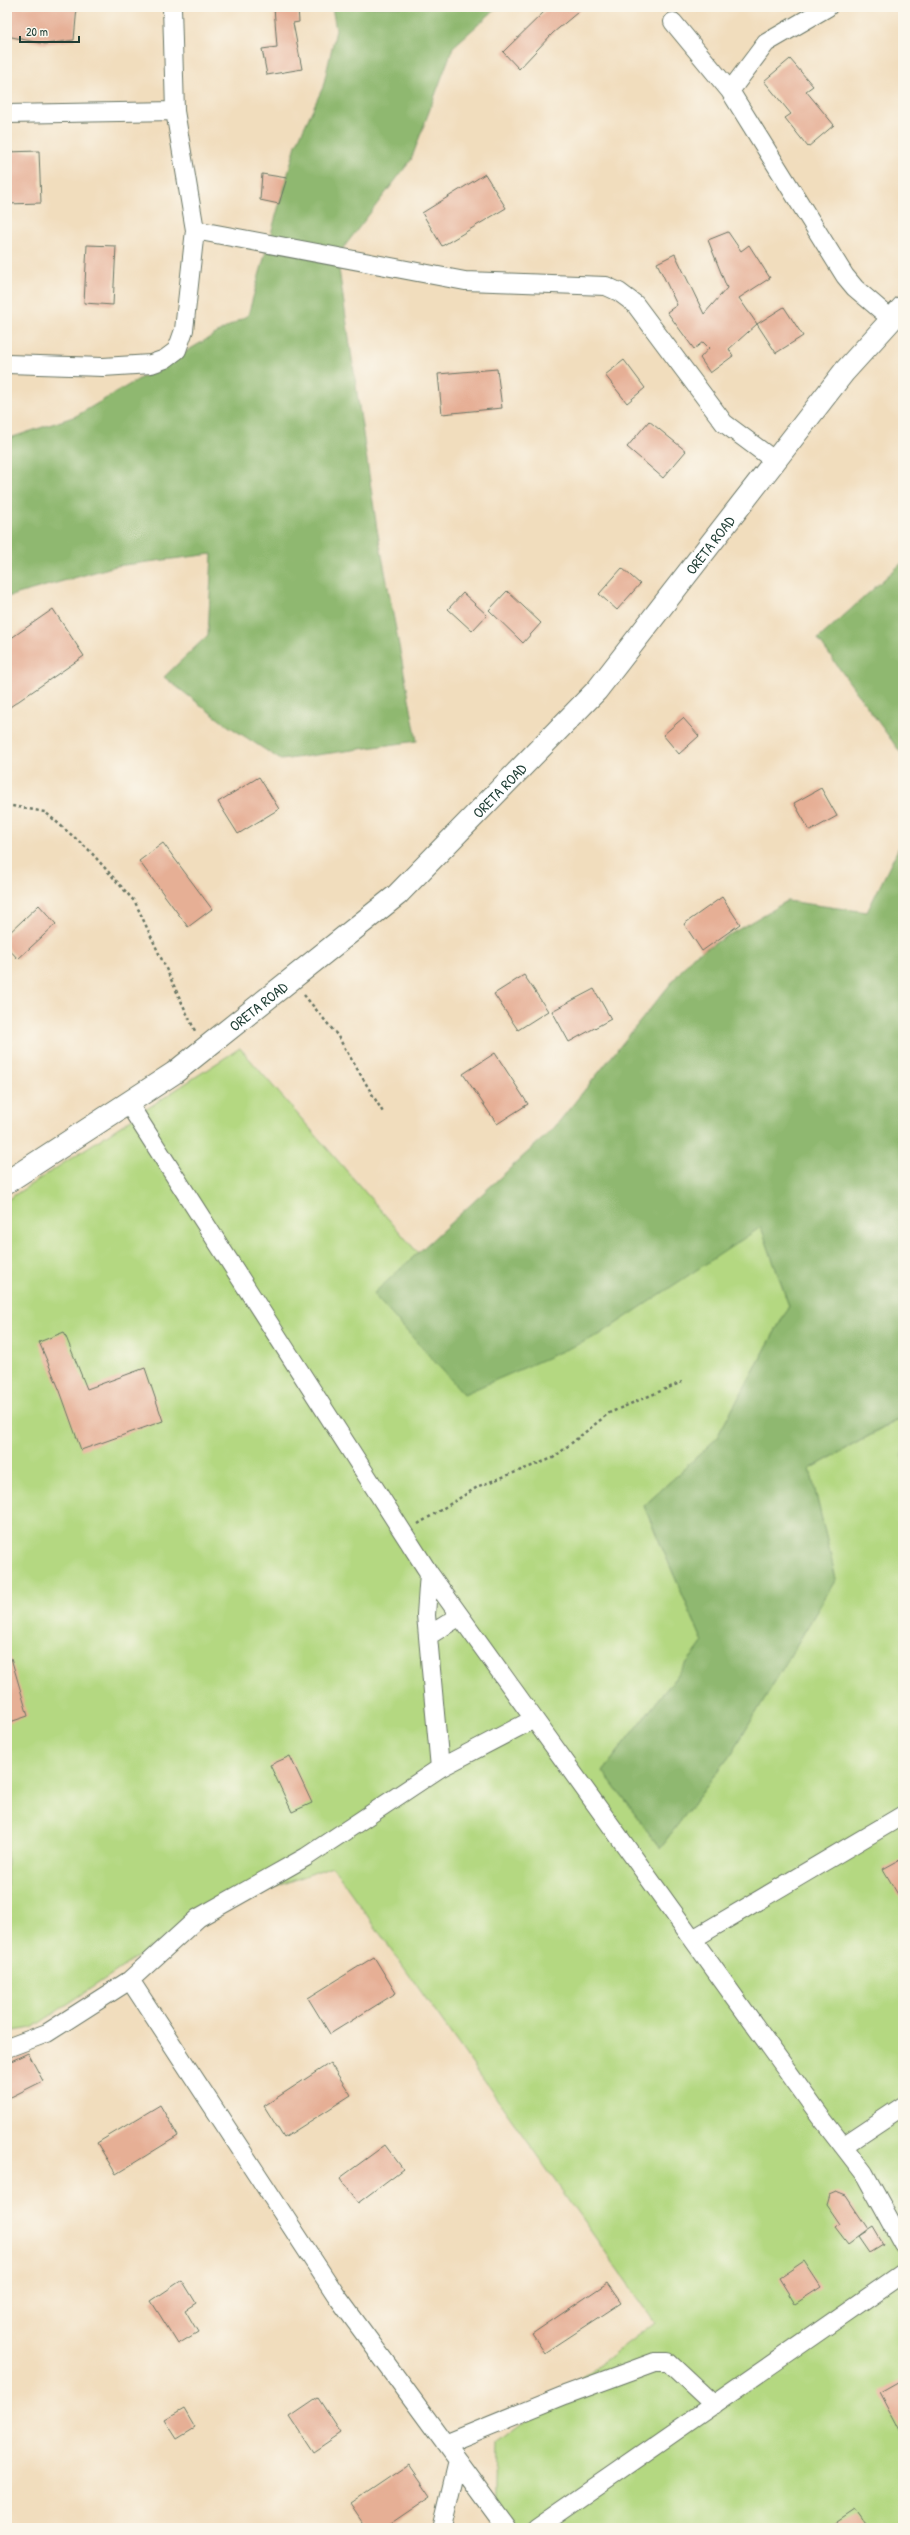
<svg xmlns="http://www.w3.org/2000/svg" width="910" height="2535" font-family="'Patrick Hand',sans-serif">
<rect width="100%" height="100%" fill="#fbf7ec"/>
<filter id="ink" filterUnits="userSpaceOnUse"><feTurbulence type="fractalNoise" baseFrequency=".025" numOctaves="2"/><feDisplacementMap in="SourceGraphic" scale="8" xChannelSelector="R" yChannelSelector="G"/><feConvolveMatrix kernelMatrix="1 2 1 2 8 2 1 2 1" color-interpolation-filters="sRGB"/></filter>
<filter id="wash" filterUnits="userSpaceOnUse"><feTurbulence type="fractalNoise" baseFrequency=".012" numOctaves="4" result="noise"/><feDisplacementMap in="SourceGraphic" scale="16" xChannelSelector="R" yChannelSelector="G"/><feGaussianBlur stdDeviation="0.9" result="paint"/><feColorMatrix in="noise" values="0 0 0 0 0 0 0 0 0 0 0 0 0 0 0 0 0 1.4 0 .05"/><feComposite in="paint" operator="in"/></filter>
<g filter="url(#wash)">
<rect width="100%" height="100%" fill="#f1ddbd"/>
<path fill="#b4d881" stroke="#6a8a5a" d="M 240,1048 L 418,1253 L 373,1295 L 599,1335 L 761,1226 L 789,1306 L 716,1439 L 644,1506 L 703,1642 L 603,1771 L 660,1848 L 732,1753 L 836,1579 L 810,1469 L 898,1420 L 903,1429 L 903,2528 L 494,2528 L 496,2444 L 655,2322 L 332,1866 L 200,1915 L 32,2028 L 7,2032 L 7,1200 Z"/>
<path fill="#8fb86f" stroke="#577a52" d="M 332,7 L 498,7 L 453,47 L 411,160 L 337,256 L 377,529 L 417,741 L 281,760 L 224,723 L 164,677 L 208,635 L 212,554 L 116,566 L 7,597 L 7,439 L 76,416 L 248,315 L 296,145 L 323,87 L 336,30 Z
M 903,562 L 903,756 L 818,639 Z
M 903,839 L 903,1429 L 897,1420 L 810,1469 L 836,1579 L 732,1753 L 660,1848 L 603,1771 L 703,1642 L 644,1506 L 716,1439 L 789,1306 L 761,1227 L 599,1335 L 464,1394 L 373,1294 L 553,1129 L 693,956 L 787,901 L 867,912 Z"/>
<g id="blocks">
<path fill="#e6af95" d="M 7,7 L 77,7 L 74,40 L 45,44 L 7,36 Z
M 274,7 L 298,7 L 299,22 L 293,23 L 302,69 L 267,75 L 262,49 L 277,47 Z
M 549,7 L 584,7 L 553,33 L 519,69 L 503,52 Z
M 790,59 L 813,86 L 806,91 L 834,125 L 808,147 L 785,118 L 791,114 L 764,81 Z
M 39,151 L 41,203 L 7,204 L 7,152 Z
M 262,174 L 287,178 L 279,204 L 260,200 Z
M 485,174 L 506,208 L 442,246 L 422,213 Z
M 728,232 L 741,251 L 749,245 L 770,278 L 739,298 L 757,324 L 729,349 L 733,356 L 710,373 L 700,358 L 709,348 L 703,342 L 694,349 L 667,312 L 677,305 L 657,263 L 675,254 L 704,314 L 727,288 L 708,240 Z
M 87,245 L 116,246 L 113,305 L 84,303 Z
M 784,307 L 803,336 L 776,353 L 757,324 Z
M 624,360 L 645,388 L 627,403 L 605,375 Z
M 497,369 L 502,408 L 442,414 L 438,374 Z
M 649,421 L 686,451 L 663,478 L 627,447 Z
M 622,568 L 640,584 L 617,610 L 599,594 Z
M 507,591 L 541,623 L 523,643 L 489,610 Z
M 463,593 L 487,615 L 472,631 L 448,609 Z
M 53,609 L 84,656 L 7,709 L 7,641 Z
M 683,718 L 699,736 L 679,754 L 663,735 Z
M 259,777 L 279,809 L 238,834 L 218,802 Z
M 821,788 L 837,816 L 810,831 L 794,803 Z
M 163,843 L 212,909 L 188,927 L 139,861 Z
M 722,897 L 740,924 L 702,951 L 684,924 Z
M 39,905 L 56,924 L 18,959 L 7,947 L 7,935 Z
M 524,975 L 548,1011 L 518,1030 L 494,994 Z
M 594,989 L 611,1019 L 569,1042 L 552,1011 Z
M 495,1053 L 528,1104 L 497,1124 L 463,1074 Z
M 64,1332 L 87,1389 L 145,1368 L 163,1421 L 81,1450 L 60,1391 L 39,1342 Z
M 11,1658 L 28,1716 L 7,1723 L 7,1659 Z
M 290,1756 L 312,1803 L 292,1812 L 270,1765 Z
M 903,1858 L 903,1903 L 883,1869 Z
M 374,1957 L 396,1993 L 330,2034 L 308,1998 Z
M 28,2053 L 43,2081 L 7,2099 L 7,2063 Z
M 330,2063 L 351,2095 L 284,2138 L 264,2106 Z
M 160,2105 L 178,2136 L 116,2174 L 97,2143 Z
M 385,2145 L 403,2169 L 358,2203 L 340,2178 Z
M 836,2192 L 846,2196 L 868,2229 L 848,2244 L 835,2227 L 839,2224 L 826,2205 L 829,2195 Z
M 873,2227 L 883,2244 L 870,2252 L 859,2236 Z
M 804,2261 L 821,2287 L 795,2304 L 779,2278 Z
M 182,2280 L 196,2303 L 185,2310 L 198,2332 L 178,2344 L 151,2301 Z
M 607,2283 L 621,2303 L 545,2353 L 532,2334 Z
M 903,2379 L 903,2436 L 880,2392 Z
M 318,2398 L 341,2433 L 313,2452 L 290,2417 Z
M 184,2409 L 195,2428 L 177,2439 L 165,2420 Z
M 409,2464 L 431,2496 L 384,2528 L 366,2528 L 350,2504 Z
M 855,2510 L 868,2528 L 828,2528 Z"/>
</g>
</g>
<g filter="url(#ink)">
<use href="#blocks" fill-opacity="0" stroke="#687564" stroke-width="1"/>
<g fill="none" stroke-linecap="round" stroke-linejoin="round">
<g stroke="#687564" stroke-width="20">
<path id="street" d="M 673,22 L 730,91 L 845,276 L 855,288 L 890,318
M 730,91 L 766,43 L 828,7
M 7,114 L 175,111
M 195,230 L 465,281 L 606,286 L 619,292 L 635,304 L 724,423 L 775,461
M 7,364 L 103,367 L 151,364 L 165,359 L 177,350 L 184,330 L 195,230 L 175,111 L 172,7
M 128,1103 L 429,1573 L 820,2116 L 864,2173 L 903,2244
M 429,1573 L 426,1615 L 440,1768
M 428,1636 L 460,1616
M 693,1939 L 903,1815
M 130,1980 L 336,2295 L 507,2528
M 7,2048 L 47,2033 L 130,1980 L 198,1918 L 306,1857 L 440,1768 L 534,1719
M 843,2146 L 903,2106
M 445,2444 L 565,2395 L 655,2362 L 668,2362 L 714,2405
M 442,2528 L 458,2461
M 536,2528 L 903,2273"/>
</g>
<g stroke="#687564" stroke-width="24">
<g id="secondary">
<path id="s1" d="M 7,1182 L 174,1073 L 397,895 L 597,690 L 844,372 L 903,307"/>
</g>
</g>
<path stroke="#687564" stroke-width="2.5" stroke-dasharray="3 3" stroke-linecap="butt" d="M 7,809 L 12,806 L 45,812 L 89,850 L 135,902 L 195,1031
M 304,995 L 337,1035 L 384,1114
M 418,1524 L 479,1486 L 553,1458 L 609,1413 L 682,1382"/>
<use href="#street" stroke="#fff" stroke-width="18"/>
<use href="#secondary" stroke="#fff" stroke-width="22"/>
</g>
</g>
<g text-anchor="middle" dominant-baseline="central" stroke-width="3" stroke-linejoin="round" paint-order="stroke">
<g font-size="15" fill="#1f3d34" stroke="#fbf7ec">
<text stroke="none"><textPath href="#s1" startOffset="955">ORETA ROAD</textPath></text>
<text stroke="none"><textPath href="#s1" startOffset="631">ORETA ROAD</textPath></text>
<text stroke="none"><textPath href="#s1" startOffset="307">ORETA ROAD</textPath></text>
</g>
</g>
<rect width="910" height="2535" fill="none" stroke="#fbf7ec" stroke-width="24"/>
<path d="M20 36v6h59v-6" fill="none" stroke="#1f3d34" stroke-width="2"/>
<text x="26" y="36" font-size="12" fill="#1f3d34" stroke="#fbf7ec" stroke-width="3" paint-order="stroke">20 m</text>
</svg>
